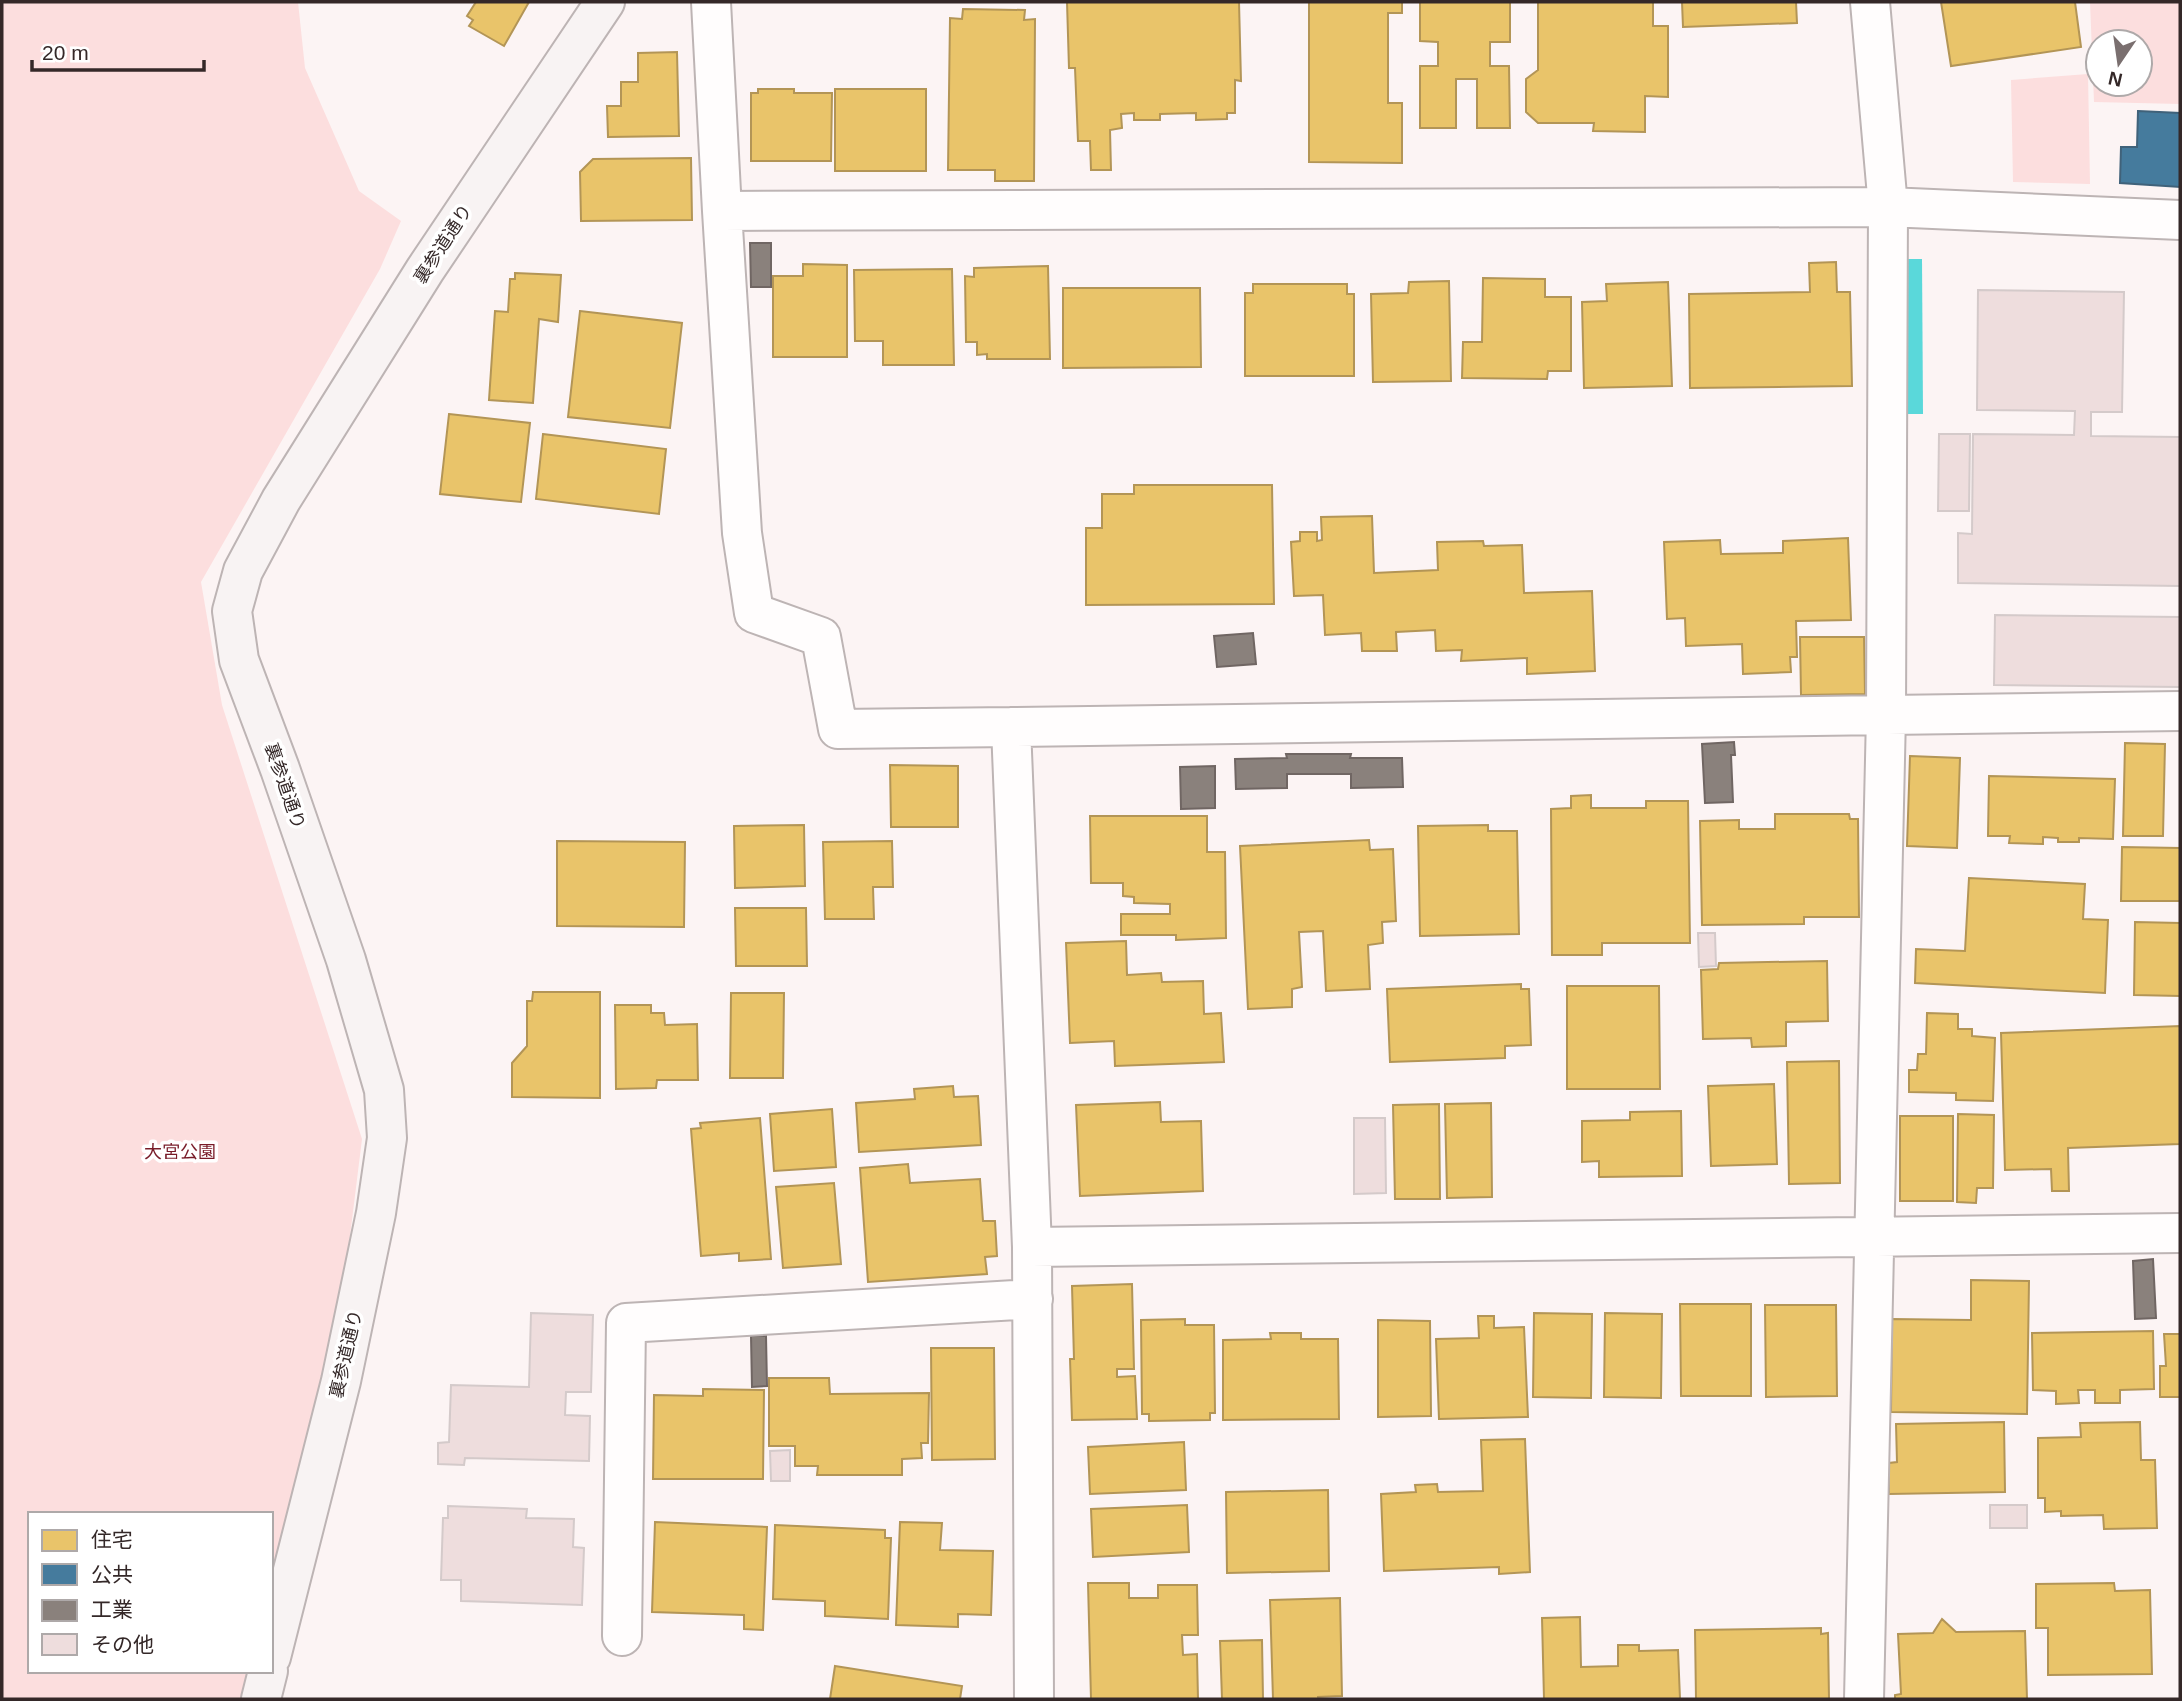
<svg xmlns="http://www.w3.org/2000/svg" width="2182" height="1701" font-family="Helvetica,'Noto Sans JP',sans-serif">
<rect width="100%" height="100%" fill="#fcf4f4"/>
<path fill="#fcdede" fill-rule="evenodd" d="M 2,2 L 298,2 L 305,68 L 359,191 L 401,221 L 380,269 L 201,582 L 222,705 L 362,1139 L 346,1268 L 322,1386 L 271,1583 L 271,1514 L 30,1514 L 30,1671 L 249,1671 L 242,1699 L 2,1699 Z
M 2090,2 L 2180,2 L 2180,104 L 2094,102 ZM 2098,42 L 2140,42 L 2140,84 L 2098,84 Z
M 2088,74 L 2090,184 L 2013,182 L 2011,80 Z"/>
<path fill="#5ad8da" d="M 1905,259 L 1922,259 L 1923,414 L 1906,414 Z"/>
<path fill="#e9c46a" stroke="#b39556" stroke-width="2" d="M 476,2 L 529,2 L 504,46 L 469,26 L 473,20 L 467,16 Z
M 1067,2 L 1239,2 L 1241,81 L 1235,80 L 1235,113 L 1227,113 L 1227,119 L 1196,120 L 1196,113 L 1160,114 L 1160,120 L 1134,120 L 1134,113 L 1121,114 L 1122,128 L 1110,130 L 1111,170 L 1091,170 L 1090,141 L 1078,141 L 1075,68 L 1069,68 Z
M 1309,2 L 1402,2 L 1402,13 L 1388,13 L 1388,103 L 1402,103 L 1402,163 L 1309,162 Z
M 1420,2 L 1510,2 L 1510,42 L 1490,42 L 1490,66 L 1509,66 L 1510,128 L 1477,128 L 1477,79 L 1456,79 L 1456,128 L 1420,128 L 1420,66 L 1438,66 L 1438,42 L 1420,41 Z
M 1538,2 L 1653,2 L 1653,26 L 1668,26 L 1668,97 L 1645,96 L 1645,132 L 1593,131 L 1594,123 L 1538,123 L 1526,112 L 1526,79 L 1538,70 Z
M 1682,2 L 1796,2 L 1797,23 L 1683,27 Z
M 1941,2 L 2075,2 L 2081,47 L 1951,66 Z
M 963,9 L 1025,10 L 1024,20 L 1035,19 L 1034,181 L 995,181 L 995,170 L 948,170 L 950,18 L 962,19 Z
M 677,52 L 679,136 L 608,137 L 607,106 L 621,106 L 621,82 L 638,82 L 638,53 Z
M 758,89 L 794,89 L 794,93 L 832,93 L 831,161 L 751,161 L 751,93 L 758,93 Z
M 835,89 L 926,89 L 926,171 L 835,171 Z
M 691,158 L 692,220 L 581,221 L 580,172 L 593,159 Z
M 1836,262 L 1837,292 L 1850,292 L 1852,386 L 1690,388 L 1689,294 L 1810,292 L 1809,263 Z
M 803,264 L 847,265 L 847,357 L 773,357 L 773,276 L 803,276 Z
M 1048,266 L 1050,359 L 987,359 L 987,354 L 977,355 L 977,342 L 966,342 L 965,276 L 974,277 L 974,268 Z
M 952,269 L 954,365 L 883,365 L 883,341 L 855,341 L 854,270 Z
M 515,273 L 561,275 L 558,322 L 539,319 L 533,403 L 489,400 L 495,311 L 508,312 L 510,279 L 515,279 Z
M 1483,278 L 1545,279 L 1545,297 L 1571,297 L 1571,371 L 1548,371 L 1547,379 L 1462,378 L 1463,342 L 1482,342 Z
M 1449,281 L 1451,381 L 1373,382 L 1371,294 L 1408,293 L 1409,282 Z
M 1668,282 L 1672,386 L 1584,388 L 1582,302 L 1607,301 L 1606,284 Z
M 1253,284 L 1347,284 L 1347,294 L 1354,294 L 1354,376 L 1245,376 L 1245,293 L 1253,293 Z
M 1063,288 L 1200,288 L 1201,367 L 1063,368 Z
M 580,311 L 682,323 L 670,428 L 568,417 Z
M 449,414 L 530,423 L 521,502 L 440,494 Z
M 543,434 L 666,449 L 659,514 L 536,499 Z
M 1134,485 L 1272,485 L 1274,604 L 1086,605 L 1086,528 L 1102,528 L 1102,494 L 1134,494 Z
M 1372,516 L 1374,573 L 1438,570 L 1437,542 L 1483,541 L 1484,546 L 1522,545 L 1524,593 L 1592,591 L 1595,671 L 1527,674 L 1527,658 L 1461,661 L 1462,650 L 1436,651 L 1435,630 L 1396,632 L 1397,651 L 1362,651 L 1361,633 L 1325,635 L 1323,595 L 1294,596 L 1291,542 L 1300,541 L 1300,532 L 1317,532 L 1317,541 L 1322,540 L 1321,517 Z
M 1848,538 L 1851,620 L 1796,621 L 1797,657 L 1790,657 L 1791,672 L 1743,674 L 1742,644 L 1686,646 L 1685,618 L 1667,619 L 1664,542 L 1720,540 L 1721,554 L 1783,553 L 1783,541 Z
M 1800,637 L 1864,637 L 1865,694 L 1801,695 Z
M 2125,743 L 2165,744 L 2163,836 L 2123,836 Z
M 1910,756 L 1960,758 L 1957,848 L 1907,846 Z
M 890,765 L 958,766 L 958,827 L 891,827 Z
M 1989,776 L 2115,779 L 2113,839 L 2079,838 L 2079,842 L 2058,842 L 2058,838 L 2043,837 L 2043,844 L 2009,843 L 2010,836 L 1988,836 Z
M 1591,795 L 1591,808 L 1646,808 L 1646,801 L 1688,801 L 1690,943 L 1602,943 L 1602,955 L 1552,955 L 1551,809 L 1571,808 L 1571,796 Z
M 1775,814 L 1849,814 L 1850,819 L 1858,819 L 1859,917 L 1804,917 L 1804,924 L 1702,925 L 1700,821 L 1739,820 L 1739,829 L 1775,829 Z
M 1090,816 L 1207,816 L 1207,852 L 1225,852 L 1226,938 L 1176,940 L 1176,935 L 1121,935 L 1121,914 L 1170,914 L 1170,904 L 1134,903 L 1134,897 L 1123,896 L 1123,883 L 1091,883 Z
M 804,825 L 805,886 L 735,888 L 734,826 Z
M 1488,825 L 1488,831 L 1517,831 L 1519,934 L 1420,936 L 1418,826 Z
M 1369,840 L 1370,850 L 1393,849 L 1396,921 L 1382,922 L 1383,943 L 1368,945 L 1370,989 L 1326,991 L 1323,931 L 1299,932 L 1302,987 L 1292,989 L 1292,1007 L 1248,1009 L 1240,846 Z
M 557,841 L 685,842 L 684,927 L 557,926 Z
M 892,841 L 893,887 L 873,887 L 874,919 L 825,919 L 823,842 Z
M 2122,847 L 2180,848 L 2180,901 L 2121,901 Z
M 1969,878 L 2085,884 L 2083,919 L 2108,920 L 2105,993 L 1915,983 L 1916,949 L 1965,951 Z
M 735,908 L 806,908 L 807,966 L 736,966 Z
M 2135,922 L 2180,923 L 2180,996 L 2134,995 Z
M 1126,941 L 1127,975 L 1161,973 L 1162,982 L 1203,981 L 1204,1014 L 1221,1013 L 1224,1062 L 1115,1066 L 1114,1041 L 1070,1043 L 1066,943 Z
M 1827,961 L 1828,1021 L 1786,1022 L 1786,1046 L 1752,1047 L 1751,1038 L 1703,1039 L 1701,970 L 1718,969 L 1719,963 Z
M 1521,984 L 1521,989 L 1529,989 L 1531,1045 L 1505,1046 L 1505,1058 L 1390,1062 L 1387,989 Z
M 1567,986 L 1659,986 L 1660,1089 L 1567,1089 Z
M 533,992 L 600,992 L 600,1098 L 512,1097 L 512,1063 L 527,1046 L 527,1001 L 532,1001 Z
M 731,993 L 784,993 L 783,1078 L 730,1078 Z
M 615,1005 L 651,1005 L 651,1013 L 664,1013 L 665,1025 L 697,1024 L 698,1080 L 657,1080 L 656,1088 L 616,1089 Z
M 1927,1013 L 1958,1014 L 1958,1029 L 1972,1029 L 1972,1036 L 1995,1038 L 1993,1101 L 1956,1100 L 1956,1093 L 1909,1092 L 1909,1070 L 1917,1070 L 1918,1054 L 1926,1054 Z
M 2180,1026 L 2180,1144 L 2068,1148 L 2069,1191 L 2052,1191 L 2051,1169 L 2005,1170 L 2001,1033 Z
M 1839,1061 L 1840,1183 L 1789,1184 L 1787,1062 Z
M 1774,1084 L 1777,1164 L 1711,1166 L 1708,1086 Z
M 953,1086 L 954,1097 L 978,1096 L 981,1145 L 859,1152 L 856,1103 L 915,1099 L 914,1089 Z
M 1160,1102 L 1161,1122 L 1201,1121 L 1203,1191 L 1080,1196 L 1076,1105 Z
M 1491,1103 L 1492,1197 L 1447,1198 L 1445,1104 Z
M 1439,1104 L 1440,1199 L 1395,1199 L 1393,1105 Z
M 832,1109 L 836,1167 L 774,1171 L 770,1114 Z
M 1681,1111 L 1682,1176 L 1599,1177 L 1599,1161 L 1582,1162 L 1582,1121 L 1630,1120 L 1630,1112 Z
M 1958,1114 L 1994,1115 L 1993,1188 L 1977,1188 L 1976,1203 L 1957,1202 Z
M 1900,1116 L 1953,1116 L 1953,1201 L 1900,1201 Z
M 760,1118 L 771,1259 L 739,1261 L 739,1253 L 701,1256 L 691,1129 L 701,1128 L 700,1123 Z
M 908,1164 L 910,1183 L 980,1179 L 983,1221 L 995,1221 L 997,1256 L 985,1257 L 987,1274 L 868,1282 L 860,1168 Z
M 834,1183 L 841,1264 L 783,1268 L 776,1187 Z
M 1971,1280 L 2029,1281 L 2027,1414 L 1891,1412 L 1892,1319 L 1971,1320 Z
M 1132,1284 L 1134,1369 L 1117,1369 L 1117,1377 L 1135,1376 L 1137,1419 L 1072,1420 L 1070,1359 L 1074,1359 L 1072,1286 Z
M 1680,1304 L 1751,1304 L 1751,1396 L 1681,1396 Z
M 1765,1305 L 1836,1305 L 1837,1396 L 1766,1397 Z
M 1534,1313 L 1592,1314 L 1591,1398 L 1533,1397 Z
M 1605,1313 L 1662,1314 L 1661,1398 L 1604,1397 Z
M 1478,1316 L 1494,1316 L 1494,1328 L 1524,1327 L 1528,1417 L 1439,1419 L 1436,1339 L 1479,1338 Z
M 1185,1319 L 1185,1325 L 1214,1325 L 1215,1413 L 1210,1413 L 1210,1420 L 1149,1421 L 1149,1414 L 1142,1414 L 1141,1320 Z
M 1378,1320 L 1430,1321 L 1431,1416 L 1378,1417 Z
M 2153,1331 L 2154,1389 L 2120,1390 L 2120,1403 L 2095,1403 L 2095,1390 L 2078,1390 L 2079,1403 L 2056,1404 L 2056,1391 L 2033,1390 L 2032,1333 Z
M 1270,1333 L 1301,1333 L 1301,1339 L 1338,1339 L 1339,1419 L 1223,1420 L 1223,1340 L 1271,1339 Z
M 2164,1334 L 2180,1334 L 2180,1397 L 2160,1397 L 2160,1366 L 2166,1366 Z
M 931,1348 L 994,1348 L 995,1459 L 932,1460 Z
M 769,1378 L 829,1378 L 830,1394 L 929,1393 L 928,1443 L 921,1443 L 922,1458 L 902,1459 L 902,1475 L 817,1475 L 818,1466 L 795,1466 L 795,1446 L 769,1446 Z
M 703,1389 L 764,1390 L 763,1479 L 653,1479 L 654,1395 L 703,1396 Z
M 2004,1422 L 2005,1492 L 1889,1494 L 1889,1463 L 1897,1462 L 1896,1424 Z
M 2140,1422 L 2141,1460 L 2155,1460 L 2157,1528 L 2104,1529 L 2103,1515 L 2061,1516 L 2061,1511 L 2045,1512 L 2045,1498 L 2038,1498 L 2038,1438 L 2081,1437 L 2080,1423 Z
M 1525,1439 L 1530,1572 L 1499,1574 L 1499,1567 L 1384,1571 L 1381,1494 L 1416,1492 L 1415,1485 L 1437,1484 L 1438,1492 L 1483,1491 L 1481,1440 Z
M 1184,1442 L 1186,1490 L 1090,1494 L 1088,1447 Z
M 1328,1490 L 1329,1571 L 1227,1573 L 1226,1492 Z
M 1187,1505 L 1189,1552 L 1093,1557 L 1091,1509 Z
M 655,1522 L 767,1527 L 763,1630 L 744,1629 L 744,1615 L 652,1612 Z
M 900,1522 L 942,1523 L 940,1550 L 993,1551 L 991,1615 L 958,1614 L 958,1627 L 896,1625 Z
M 775,1525 L 885,1530 L 885,1538 L 891,1538 L 888,1619 L 825,1616 L 825,1601 L 773,1599 Z
M 1088,1583 L 1129,1583 L 1129,1598 L 1158,1598 L 1158,1585 L 1197,1585 L 1198,1635 L 1182,1635 L 1183,1655 L 1197,1654 L 1198,1699 L 1091,1699 Z
M 2114,1583 L 2115,1591 L 2150,1590 L 2152,1674 L 2048,1675 L 2048,1628 L 2036,1628 L 2036,1584 Z
M 1340,1598 L 1342,1696 L 1318,1697 L 1318,1699 L 1273,1699 L 1270,1600 Z
M 1580,1617 L 1581,1667 L 1618,1666 L 1618,1645 L 1639,1645 L 1639,1651 L 1678,1650 L 1680,1699 L 1544,1699 L 1542,1618 Z
M 1942,1619 L 1956,1632 L 2025,1631 L 2027,1699 L 1895,1699 L 1895,1695 L 1901,1694 L 1898,1634 L 1933,1633 Z
M 1821,1628 L 1821,1634 L 1828,1633 L 1829,1699 L 1696,1699 L 1695,1630 Z
M 1262,1640 L 1263,1699 L 1222,1699 L 1220,1641 Z
M 835,1666 L 962,1686 L 960,1699 L 830,1699 Z"/>
<path fill="#457b9d" stroke="#40627a" stroke-width="2" d="M 2138,111 L 2180,113 L 2180,187 L 2120,183 L 2121,147 L 2137,147 Z"/>
<path fill="#8a817c" stroke="#706663" stroke-width="2" d="M 750,243 L 771,243 L 771,287 L 751,287 Z
M 1253,633 L 1256,664 L 1217,667 L 1214,636 Z
M 1734,742 L 1735,755 L 1731,755 L 1733,802 L 1705,803 L 1702,744 Z
M 1286,754 L 1351,754 L 1350,758 L 1402,758 L 1403,787 L 1351,788 L 1351,774 L 1287,774 L 1287,788 L 1236,789 L 1235,759 L 1287,758 Z
M 1215,766 L 1215,808 L 1181,809 L 1180,767 Z
M 2153,1259 L 2156,1318 L 2135,1319 L 2133,1261 Z
M 751,1336 L 766,1336 L 767,1386 L 752,1387 Z"/>
<path fill="#edd" stroke="#d4caca" stroke-width="2" d="M 1978,290 L 2124,292 L 2122,412 L 2091,412 L 2091,436 L 2180,437 L 2180,586 L 1958,583 L 1958,533 L 1972,534 L 1973,434 L 2074,435 L 2075,411 L 1977,410 Z
M 1939,434 L 1970,434 L 1969,511 L 1938,511 Z
M 1995,615 L 2180,617 L 2180,687 L 1994,685 Z
M 1698,933 L 1715,933 L 1716,966 L 1699,967 Z
M 1354,1118 L 1385,1118 L 1386,1193 L 1354,1194 Z
M 531,1313 L 593,1315 L 591,1392 L 566,1392 L 565,1415 L 590,1416 L 589,1461 L 465,1458 L 464,1465 L 438,1464 L 438,1443 L 449,1442 L 451,1385 L 529,1387 Z
M 790,1450 L 790,1481 L 771,1481 L 770,1451 Z
M 1990,1505 L 2027,1505 L 2027,1528 L 1990,1528 Z
M 448,1506 L 527,1509 L 526,1518 L 574,1519 L 573,1547 L 584,1548 L 582,1605 L 461,1601 L 461,1580 L 441,1580 L 443,1518 L 448,1518 Z"/>
<g fill="none" stroke-linecap="round" stroke-linejoin="round">
<g stroke="#bdb4b4" stroke-width="42">
<path id="street" d="M 711,2 L 722,211 L 742,533 L 754,613 L 821,637 L 838,729 L 1011,727 L 1032,1247 L 1034,1699
M 722,211 L 1888,207 L 2180,220
M 1011,727 L 2180,711
M 1032,1247 L 2180,1233
M 622,1636 L 626,1323 L 1033,1299
M 1864,1699 L 1886,715 L 1888,207 L 1870,2"/>
</g>
<g stroke="#bdb4b4" stroke-width="42">
<path id="secondary" d="M 271,1657 L 341,1381 L 376,1213 L 387,1138 L 384,1090 L 346,960 L 280,769 L 239,660 L 232,611 L 243,571 L 281,500 L 425,270 L 605,2
M 261,1699 L 268,1671"/>
</g>
<use href="#street" stroke="#fffdfd" stroke-width="38"/>
<use href="#secondary" stroke="#f8f3f3" stroke-width="38"/>
</g>
<g text-anchor="middle" dominant-baseline="central" stroke-width="7" stroke-linejoin="round" paint-order="stroke">
<g font-size="18" fill="#342828" stroke="#fff">
<text transform="translate(443 244) rotate(-57)">裏参道通り</text>
<text transform="translate(285 786) rotate(71)">裏参道通り</text>
<text transform="translate(346 1354) rotate(-77)">裏参道通り</text>
</g>
<g font-size="18" fill="#781b28" stroke="#fff">
<text x="180" y="1152">大宮公園</text>
</g>
</g>
<rect width="2182" height="1701" fill="none" stroke="#342828" stroke-width="7"/>
<rect x="28" y="1512" width="245" height="161" fill="#ffffff" stroke="#aea9a9" stroke-width="2"/>
<rect x="42" y="1530" width="35" height="21" fill="#e9c46a" stroke="#aea9a9" stroke-width="2"/>
<text x="91" y="1547" font-size="21" fill="#342828">住宅</text>
<rect x="42" y="1564" width="35" height="21" fill="#457b9d" stroke="#aea9a9" stroke-width="2"/>
<text x="91" y="1582" font-size="21" fill="#342828">公共</text>
<rect x="42" y="1600" width="35" height="21" fill="#8a817c" stroke="#aea9a9" stroke-width="2"/>
<text x="91" y="1617" font-size="21" fill="#342828">工業</text>
<rect x="42" y="1634" width="35" height="21" fill="#eedddd" stroke="#aea9a9" stroke-width="2"/>
<text x="91" y="1652" font-size="21" fill="#342828">その他</text>
<g transform="translate(2119 63) rotate(193)"><circle r="33" fill="#ffffff" stroke="#aea9a9" stroke-width="2"/>
<path d="M0-5L12 26L0 18L-12 26Z" fill="#7a6f6f"/>
<text y="-10" font-size="19" font-weight="bold" text-anchor="middle" fill="#342828">N</text>
</g>
<path d="M32 60v10h172v-10" fill="none" stroke="#342828" stroke-width="3.5"/>
<text x="42" y="60" font-size="21" fill="#342828" stroke="#ffffff" stroke-width="5" paint-order="stroke">20 m</text>
</svg>
